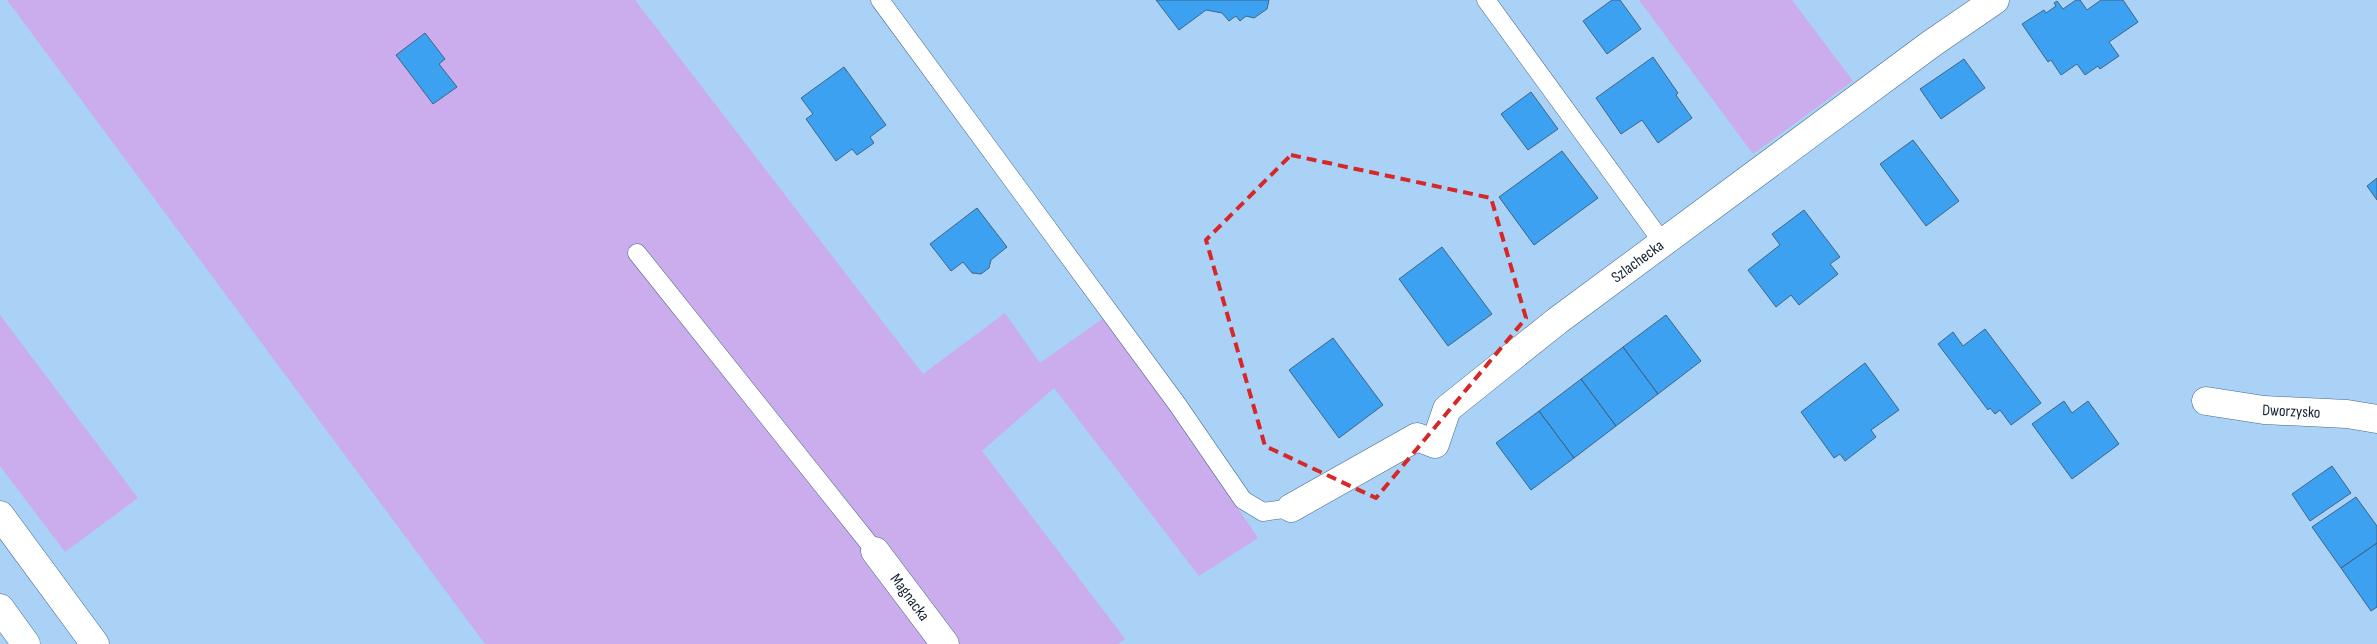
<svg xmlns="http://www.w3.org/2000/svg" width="2377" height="644" font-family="'Sofia Sans Condensed',sans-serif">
<rect width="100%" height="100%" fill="#aad2f7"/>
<path fill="#cbaced" d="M 7,0 L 635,0 L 923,374 L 1005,313 L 1040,363 L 1105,317 L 1170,407 L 1258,538 L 1199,576 L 1054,388 L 982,451 L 1129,644 L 1125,639 L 1118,644 L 485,644 Z
M 1639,0 L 1792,0 L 1853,81 L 1753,154 Z
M 0,315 L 138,498 L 65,552 L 0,466 Z"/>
<path fill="#3ca1f0" stroke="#406585" d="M 1156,0 L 1269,0 L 1267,9 L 1254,18 L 1246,16 L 1240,21 L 1236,16 L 1229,21 L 1222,13 L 1206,10 L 1179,30 Z
M 1612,0 L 1620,0 L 1641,29 L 1607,54 L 1583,21 Z
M 2076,0 L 2080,0 L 2087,10 L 2101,0 L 2123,0 L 2138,22 L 2109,42 L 2119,56 L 2100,69 L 2098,66 L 2085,75 L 2077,64 L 2061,75 L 2051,60 L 2048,62 L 2022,24 L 2044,10 L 2046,13 L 2056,6 L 2054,3 L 2057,1 L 2063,9 Z
M 425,33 L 445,59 L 439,64 L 457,87 L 433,104 L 396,55 Z
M 1653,57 L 1678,93 L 1676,95 L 1692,118 L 1658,143 L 1642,120 L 1621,134 L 1596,98 Z
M 1964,59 L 1985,88 L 1941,119 L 1920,89 Z
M 844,67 L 886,125 L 870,137 L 874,143 L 857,155 L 852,149 L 836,161 L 806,119 L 813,114 L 801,98 Z
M 1531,92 L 1558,129 L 1528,150 L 1501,114 Z
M 1913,140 L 1959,201 L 1926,226 L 1880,164 Z
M 1562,151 L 1598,198 L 1534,245 L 1499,197 Z
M 2377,178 L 2377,200 L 2367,186 Z
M 977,208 L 1007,247 L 991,260 L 989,268 L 981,274 L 972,273 L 963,262 L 951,271 L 930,244 Z
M 1804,210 L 1840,257 L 1830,264 L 1838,274 L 1799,305 L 1791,295 L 1776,307 L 1748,270 L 1780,245 L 1772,234 Z
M 1442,247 L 1492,314 L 1448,346 L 1399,279 Z
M 1666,315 L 1701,361 L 1658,394 L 1623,347 Z
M 1985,329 L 2041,403 L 2011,425 L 2000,410 L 1995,414 L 1990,408 L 1988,410 L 1938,344 L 1953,332 L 1963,346 Z
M 1333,338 L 1383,405 L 1339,438 L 1289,370 Z
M 1623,347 L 1658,394 L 1616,426 L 1581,379 Z
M 1865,363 L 1899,410 L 1871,430 L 1876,437 L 1845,461 L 1840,454 L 1834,458 L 1801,412 Z
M 1581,379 L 1616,426 L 1574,458 L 1539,411 Z
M 2064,401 L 2072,413 L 2088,401 L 2119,444 L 2072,479 L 2032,424 Z
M 1539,411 L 1574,458 L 1531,490 L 1496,443 Z
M 2332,466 L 2351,493 L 2310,521 L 2292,494 Z
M 2356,497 L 2377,526 L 2377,543 L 2341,568 L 2312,527 Z
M 2377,543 L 2377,607 L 2371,611 L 2341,568 Z"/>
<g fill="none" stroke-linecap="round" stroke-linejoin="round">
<g stroke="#456a8b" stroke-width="19">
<path id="lane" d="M 880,0 L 1177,404 L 1243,500 L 1263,512 L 1291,508
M 1486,0 L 1663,243
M 637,253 L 875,551"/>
</g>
<g stroke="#456a8b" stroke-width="29">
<g id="street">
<path id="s1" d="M 2206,401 L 2264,410 L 2347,414 L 2377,419"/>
<path id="s2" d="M 1291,508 L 1417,437 L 1435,444 L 1447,409 L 1557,321 L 1931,44 L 1995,0"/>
<path d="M 0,515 L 95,644"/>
<path id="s3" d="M 875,551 L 945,644"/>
<path d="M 0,608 L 26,644"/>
</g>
</g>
<use href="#lane" stroke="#fff" stroke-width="18"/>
<use href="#street" stroke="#fff" stroke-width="28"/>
</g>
<path fill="none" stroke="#d62828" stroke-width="4" stroke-dasharray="10 6" stroke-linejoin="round" d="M 1291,155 L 1491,198 L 1526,318 L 1376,498 L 1265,446 L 1206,240 Z"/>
<g text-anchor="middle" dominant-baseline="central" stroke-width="4" stroke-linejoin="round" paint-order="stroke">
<g font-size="16" fill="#142331" stroke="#e4f0fb">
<text stroke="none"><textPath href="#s2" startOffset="442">Szlachecka</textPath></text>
<text stroke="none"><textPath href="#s1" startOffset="86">Dworzysko</textPath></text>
<text stroke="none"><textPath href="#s3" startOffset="58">Magnacka</textPath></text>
</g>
</g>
</svg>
